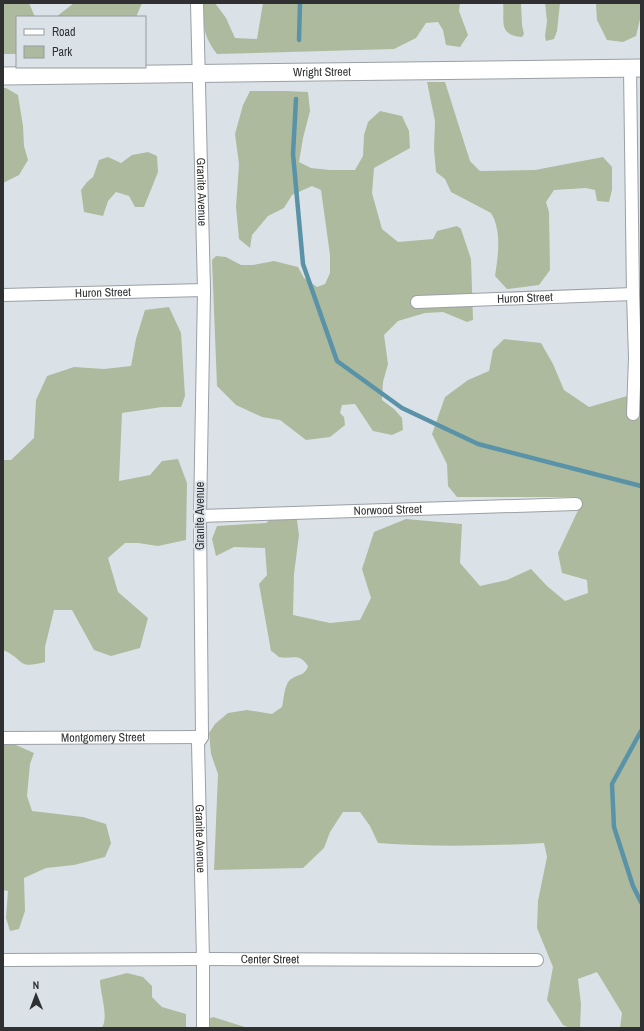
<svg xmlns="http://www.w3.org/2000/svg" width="644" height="1031" font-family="'Archivo Narrow',sans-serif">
<rect width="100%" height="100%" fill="#dbe2e7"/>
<path fill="#adba9d" d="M 3,3 L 29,3 L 35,17 L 17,17 L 17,54 L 3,54 Z
M 74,3 L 142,3 L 136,17 L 56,17 Z
M 206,3 L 215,3 L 226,18 L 235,38 L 257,39 L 263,3 L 460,3 L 459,11 L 468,35 L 460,47 L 446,45 L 443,30 L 438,22 L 426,23 L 416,38 L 394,49 L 217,54 C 203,36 203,26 204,4 Z
M 503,3 L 521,3 L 522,25 L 524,34 L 522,37 C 497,35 505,20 503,3 Z
M 545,3 L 560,3 L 557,31 L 554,39 L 546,41 L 545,36 L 547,21 Z
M 598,3 L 641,3 L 641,15 L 636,36 L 623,42 L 607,40 L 597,20 L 596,4 Z
M 427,82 L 445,82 L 470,161 L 480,171 L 535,170 L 603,157 L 612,167 L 612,190 L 609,202 L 597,201 L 595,190 L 586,188 L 554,190 L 546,202 L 549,212 L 550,270 L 539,285 L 507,289 L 495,276 C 498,256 502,231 491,213 L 451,192 L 445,179 L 436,172 L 434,149 L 435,121 Z
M 3,88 L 6,88 L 18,95 L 23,126 L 24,146 L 28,160 L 19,175 L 3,183 Z
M 250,91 L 286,91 L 308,92 L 310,111 L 303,138 L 299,162 L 311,168 L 330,170 L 355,170 L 363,156 L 364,135 L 368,122 L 380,111 L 402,116 L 409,131 L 410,148 L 374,168 L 372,193 L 382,229 L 398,242 L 433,239 L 437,231 L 457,226 L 461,229 L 471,259 L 473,320 L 467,322 L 443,312 L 425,313 L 398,321 L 384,335 L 388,364 L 383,382 L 382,400 L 394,409 L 402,418 L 403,430 L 392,435 L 373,431 L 355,404 L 342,405 L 340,413 L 344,417 L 345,425 L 330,437 L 306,440 L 280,420 L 262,417 L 236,405 L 217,386 L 212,260 L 216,256 L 226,257 L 241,265 L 253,265 L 274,261 L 298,267 L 304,278 L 317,287 L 325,284 L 330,273 L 330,255 L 321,190 L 312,186 L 292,195 L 284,208 L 268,216 L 252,235 L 250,248 L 239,239 L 236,207 L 239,164 L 235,134 L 243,105 Z
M 148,152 L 157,156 L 158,172 L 144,207 L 135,207 L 129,196 L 116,192 L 108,201 L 103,216 L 84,212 L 81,190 L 87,182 L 93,177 L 99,160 L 108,157 L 121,163 L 132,155 Z
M 169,307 L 181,333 L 185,396 L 181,407 L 162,407 L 122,413 L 119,481 L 150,475 L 162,461 L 178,459 L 187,483 L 186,540 L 158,546 L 138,543 L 125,543 L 108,558 L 118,592 L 148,618 L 140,648 L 111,656 L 94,650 L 72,610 L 54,610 L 45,647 L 45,662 C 16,670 25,659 3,650 L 3,460 L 11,460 L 34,438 L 36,400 L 47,376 L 74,367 L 104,369 L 131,366 L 136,339 L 145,310 Z
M 504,339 L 541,343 L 553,364 L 564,390 L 589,407 L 641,392 L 641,1028 L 620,1028 L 622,1013 L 597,972 L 578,979 L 581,1004 L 580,1028 L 570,1028 L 563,1025 L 547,1000 L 553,967 L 537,928 L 538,901 L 547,857 L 544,843 C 488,846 433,847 378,843 L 370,826 L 360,812 L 343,812 L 330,832 L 324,848 L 303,868 L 214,870 L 218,774 L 211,754 L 209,733 L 215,724 L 228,713 L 247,710 L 272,714 L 282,707 C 284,699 284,684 291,679 C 298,674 305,676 308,666 C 299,652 291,660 279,657 C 277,656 274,652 271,651 L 259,584 L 267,575 L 265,548 L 234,547 L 216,556 L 212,539 L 217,526 L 266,523 L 273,517 L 285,516 L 297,520 L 299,535 L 294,574 L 293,615 L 330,623 L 360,620 L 371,598 L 362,569 L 374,532 L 406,519 L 462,524 L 460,563 L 480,586 L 507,580 L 531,569 L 547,586 L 565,601 L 588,593 L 587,580 L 562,573 L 558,553 L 581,504 L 573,497 L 457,497 L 448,486 L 447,464 L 432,434 L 445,397 L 468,380 L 489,371 L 493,350 Z
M 3,744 L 16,745 L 34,753 L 30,764 L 27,796 L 32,811 L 83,817 L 106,824 L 111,843 L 105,857 L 74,865 L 46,868 L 24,878 L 25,911 L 19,929 L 10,931 L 6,918 L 8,891 L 3,890 Z
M 127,973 L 143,977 L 152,986 L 152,997 L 162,1007 L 186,1014 L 186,1028 L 102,1028 C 109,1016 100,993 100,980 Z
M 213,1017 L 248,1028 L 206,1028 L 207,1020 Z"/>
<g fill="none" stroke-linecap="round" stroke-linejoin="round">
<path stroke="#5a93a8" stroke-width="4.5" d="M 299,40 L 300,3
M 296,99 L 293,154 L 303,264 L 337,361 L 402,408 L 478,444 L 641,486
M 641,731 L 612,784 L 614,827 L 633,886 L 641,902"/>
<g stroke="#9aa0a5" stroke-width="14">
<g id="minor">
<path id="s1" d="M 197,3 L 204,290 L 200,516 L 202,737 L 198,743 L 203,959 L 203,1028"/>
<path d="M 630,68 L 633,294 L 635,358 L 633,414"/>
<path id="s2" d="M 3,295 L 204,290"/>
<path id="s3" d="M 417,302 L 633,294"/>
<path id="s4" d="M 200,516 L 576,504"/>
<path id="s5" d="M 3,738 L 202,737"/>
<path id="s6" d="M 3,960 L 203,959 L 537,960"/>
</g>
</g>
<g stroke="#9aa0a5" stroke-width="19">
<g id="secondary">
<path id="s7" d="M 3,76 L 641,68"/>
</g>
</g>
<use href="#minor" stroke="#fff" stroke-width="12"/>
<use href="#secondary" stroke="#fff" stroke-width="17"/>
</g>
<g text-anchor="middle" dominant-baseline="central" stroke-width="4" stroke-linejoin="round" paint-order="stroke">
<g font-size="12" fill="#2e3032" stroke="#dbe2e7">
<text stroke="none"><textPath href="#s7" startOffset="319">Wright Street</textPath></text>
<text stroke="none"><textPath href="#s1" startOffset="189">Granite Avenue</textPath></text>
<text stroke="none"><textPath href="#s2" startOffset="100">Huron Street</textPath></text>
<text stroke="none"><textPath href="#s3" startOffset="108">Huron Street</textPath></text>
<text stroke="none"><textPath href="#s4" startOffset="188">Norwood Street</textPath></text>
<text transform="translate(200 516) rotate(-90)">Granite Avenue</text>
<text stroke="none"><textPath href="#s5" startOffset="100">Montgomery Street</textPath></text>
<text stroke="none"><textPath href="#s1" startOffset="837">Granite Avenue</textPath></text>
<text stroke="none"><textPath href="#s6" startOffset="267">Center Street</textPath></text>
</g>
</g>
<rect width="644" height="1031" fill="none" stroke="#2e3032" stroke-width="8"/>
<rect x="16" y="16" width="130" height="52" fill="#dbe2e7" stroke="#969b9f"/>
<rect x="24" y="29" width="20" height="6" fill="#ffffff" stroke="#969b9f"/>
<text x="52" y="36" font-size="12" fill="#2e3032">Road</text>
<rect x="24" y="46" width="20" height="12" fill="#adba9d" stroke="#969b9f"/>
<text x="52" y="56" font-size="12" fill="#2e3032">Park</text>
<g transform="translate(36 995) rotate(359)" stroke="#dbe2e7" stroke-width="3" paint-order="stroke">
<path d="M0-3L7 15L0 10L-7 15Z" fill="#2e3032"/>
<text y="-6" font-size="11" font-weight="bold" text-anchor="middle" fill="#2e3032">N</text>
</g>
</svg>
